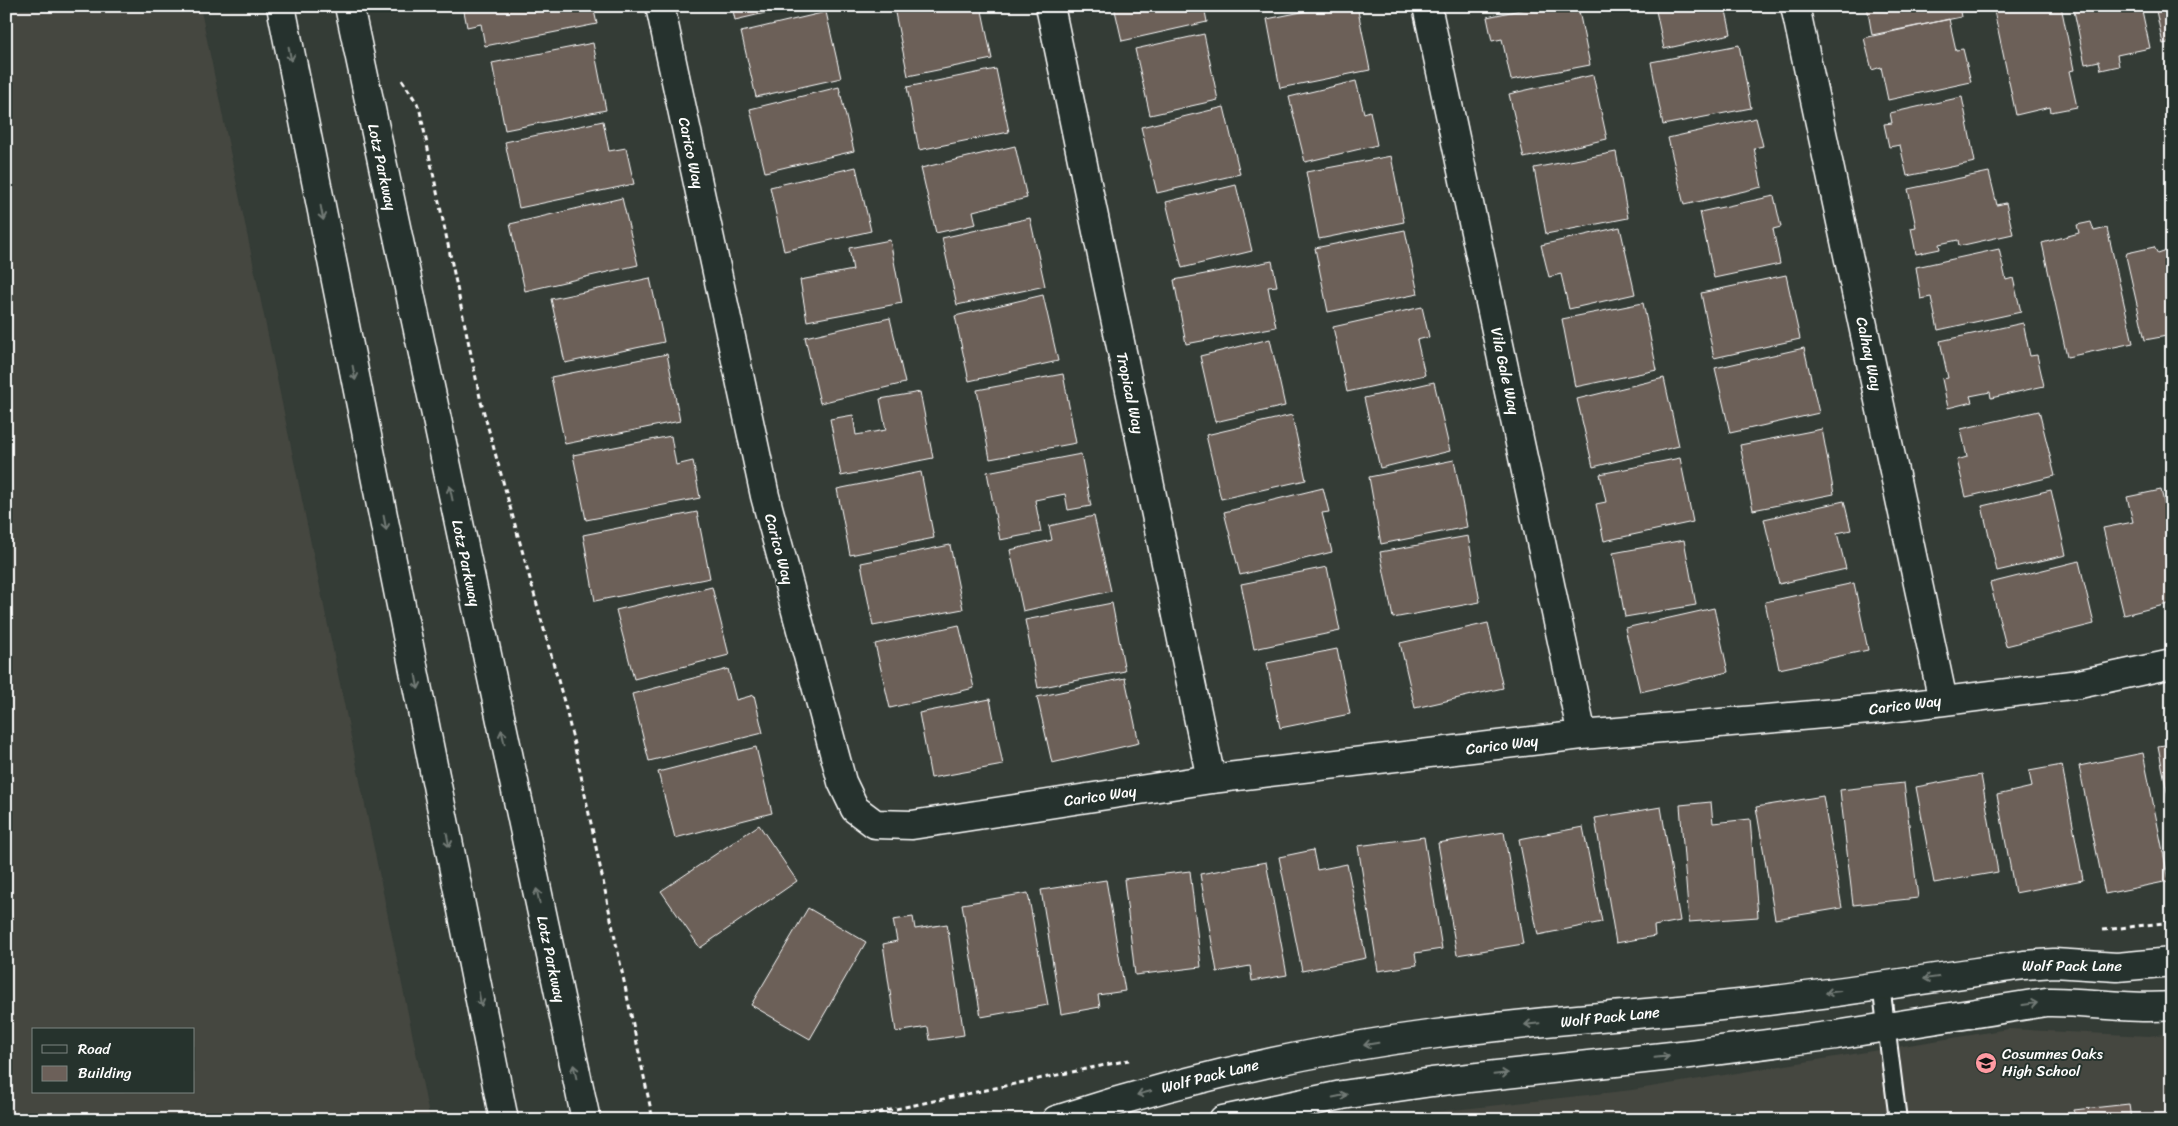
<svg xmlns="http://www.w3.org/2000/svg" width="2178" height="1126" font-family="Sriracha,sans-serif">
<rect width="100%" height="100%" fill="#343c36"/>
<filter id="ink" filterUnits="userSpaceOnUse"><feTurbulence type="fractalNoise" baseFrequency=".02" numOctaves="2"/><feDisplacementMap in="SourceGraphic" scale="10" xChannelSelector="R" yChannelSelector="G"/><feConvolveMatrix kernelMatrix="1 2 1 2 8 2 1 2 1" color-interpolation-filters="sRGB"/></filter>
<g filter="url(#ink)">
<path fill="#454740" fill-rule="evenodd" d="M 6,6 L 200,6 L 430,1120 L 6,1120 ZM 34,1030 L 194,1030 L 194,1092 L 34,1092 Z
M 2008,1029 L 2149,1036 L 2172,1033 L 2172,1120 L 1364,1120 L 1632,1090 Z"/>
<path fill="#6c6059" stroke="#fff" d="M 463,6 L 593,6 L 597,24 L 485,46 L 481,24 L 467,27 Z
M 732,6 L 795,6 L 735,20 Z
M 902,6 L 981,6 L 992,59 L 908,76 L 894,8 Z
M 1114,6 L 1204,6 L 1207,22 L 1122,41 Z
M 1331,6 L 1357,6 L 1370,70 L 1280,88 L 1267,19 Z
M 1539,6 L 1578,6 L 1590,65 L 1511,80 L 1502,39 L 1492,41 L 1487,17 Z
M 1655,6 L 1725,6 L 1731,34 L 1664,49 Z
M 1867,6 L 1959,6 L 1961,17 L 1872,35 Z
M 1993,6 L 2061,6 L 2074,70 L 2069,71 L 2077,107 L 2051,112 L 2050,107 L 2016,115 Z
M 2073,6 L 2141,6 L 2150,48 L 2117,55 L 2119,66 L 2101,70 L 2099,61 L 2085,64 Z
M 2155,6 L 2172,6 L 2172,42 L 2163,44 Z
M 826,12 L 841,78 L 756,97 L 741,32 Z
M 1949,19 L 1956,50 L 1963,49 L 1971,82 L 1888,100 L 1881,67 L 1872,70 L 1864,38 Z
M 1204,34 L 1218,100 L 1150,115 L 1135,49 Z
M 593,43 L 606,110 L 505,130 L 492,63 Z
M 1739,45 L 1751,108 L 1663,125 L 1651,62 Z
M 996,69 L 1009,132 L 919,150 L 907,87 Z
M 1593,75 L 1607,139 L 1524,158 L 1509,94 Z
M 1356,81 L 1364,113 L 1370,111 L 1377,145 L 1305,162 L 1289,97 Z
M 839,87 L 854,151 L 765,172 L 750,109 Z
M 1962,97 L 1975,162 L 1907,176 L 1900,145 L 1889,147 L 1884,124 L 1892,123 L 1890,113 Z
M 1224,107 L 1240,174 L 1157,193 L 1141,127 Z
M 1756,118 L 1763,146 L 1754,148 L 1762,187 L 1684,205 L 1668,138 Z
M 603,121 L 609,151 L 626,148 L 634,184 L 519,208 L 505,142 Z
M 1015,146 L 1027,198 L 973,211 L 976,224 L 936,233 L 921,168 Z
M 1616,152 L 1628,218 L 1546,234 L 1534,168 Z
M 1391,156 L 1404,222 L 1319,239 L 1306,172 Z
M 856,167 L 871,231 L 784,251 L 770,187 Z
M 1989,172 L 1997,205 L 2006,203 L 2013,234 L 1959,246 L 1958,240 L 1939,244 L 1940,249 L 1916,254 L 1911,228 L 1916,227 L 1908,189 Z
M 1236,185 L 1252,251 L 1182,268 L 1166,202 Z
M 1774,196 L 1781,227 L 1773,229 L 1780,264 L 1714,278 L 1700,212 Z
M 622,198 L 638,265 L 525,291 L 510,224 Z
M 1030,218 L 1045,286 L 957,305 L 942,238 Z
M 2091,222 L 2094,231 L 2107,228 L 2133,343 L 2067,357 L 2042,243 L 2079,233 L 2077,225 Z
M 1620,227 L 1635,294 L 1569,309 L 1561,274 L 1549,277 L 1541,245 Z
M 1405,230 L 1418,294 L 1328,312 L 1315,248 Z
M 890,240 L 902,303 L 807,321 L 800,280 L 853,270 L 849,248 Z
M 2154,247 L 2158,254 L 2172,249 L 2172,335 L 2145,340 L 2126,256 L 2127,253 Z
M 1999,249 L 2006,280 L 2013,278 L 2021,312 L 1938,330 L 1931,297 L 1921,299 L 1916,267 Z
M 1272,261 L 1277,286 L 1268,287 L 1276,327 L 1186,344 L 1174,280 Z
M 1786,275 L 1800,339 L 1714,358 L 1701,293 Z
M 650,278 L 664,342 L 565,363 L 551,299 Z
M 1043,295 L 1058,361 L 969,381 L 955,316 Z
M 1643,303 L 1657,370 L 1575,387 L 1562,319 Z
M 1422,307 L 1429,337 L 1417,340 L 1425,375 L 1347,392 L 1333,327 Z
M 890,318 L 905,383 L 820,403 L 805,337 Z
M 2023,323 L 2030,356 L 2037,355 L 2044,386 L 1991,398 L 1990,392 L 1970,396 L 1972,402 L 1948,408 L 1942,379 L 1948,378 L 1940,341 Z
M 1270,339 L 1285,406 L 1215,422 L 1200,356 Z
M 1804,348 L 1819,413 L 1730,433 L 1715,368 Z
M 667,354 L 680,421 L 565,444 L 551,377 Z
M 1063,374 L 1076,443 L 990,459 L 977,390 Z
M 1664,378 L 1679,446 L 1593,467 L 1577,399 Z
M 1434,382 L 1450,451 L 1380,468 L 1364,398 Z
M 920,392 L 933,458 L 841,476 L 830,419 L 853,415 L 856,435 L 886,430 L 880,399 Z
M 2039,411 L 2055,476 L 1966,497 L 1957,460 L 1967,457 L 1961,429 Z
M 1292,415 L 1306,480 L 1221,499 L 1206,435 Z
M 1822,429 L 1834,494 L 1753,510 L 1740,445 Z
M 671,436 L 676,465 L 693,461 L 700,498 L 586,520 L 573,455 Z
M 1081,454 L 1091,506 L 1068,510 L 1065,494 L 1035,500 L 1041,532 L 1000,540 L 987,472 Z
M 1680,458 L 1693,522 L 1604,541 L 1596,504 L 1606,502 L 1600,474 Z
M 1454,460 L 1467,527 L 1381,544 L 1369,477 Z
M 921,472 L 934,538 L 850,555 L 837,489 Z
M 1323,488 L 1329,512 L 1322,513 L 1332,552 L 1240,575 L 1224,512 Z
M 2051,490 L 2066,555 L 1997,571 L 1982,506 Z
M 2161,490 L 2172,535 L 2172,603 L 2124,615 L 2103,528 L 2133,522 L 2127,497 Z
M 1844,501 L 1851,530 L 1837,533 L 1846,569 L 1779,584 L 1764,519 Z
M 697,512 L 710,578 L 595,601 L 583,535 Z
M 1094,516 L 1111,591 L 1023,611 L 1010,550 L 1052,540 L 1049,526 Z
M 1468,536 L 1480,602 L 1393,618 L 1380,552 Z
M 1684,540 L 1696,605 L 1625,617 L 1613,553 Z
M 950,545 L 963,609 L 873,626 L 861,563 Z
M 2079,561 L 2094,624 L 2006,646 L 1990,583 Z
M 1327,567 L 1340,631 L 1254,649 L 1241,584 Z
M 1854,583 L 1868,650 L 1779,669 L 1765,602 Z
M 712,587 L 729,655 L 634,679 L 616,610 Z
M 1112,603 L 1125,671 L 1038,688 L 1025,620 Z
M 1714,608 L 1728,672 L 1640,692 L 1625,628 Z
M 1488,623 L 1503,688 L 1415,708 L 1400,643 Z
M 959,625 L 974,688 L 890,708 L 875,644 Z
M 1337,649 L 1350,714 L 1280,728 L 1267,663 Z
M 728,669 L 736,700 L 754,695 L 763,733 L 649,761 L 632,694 Z
M 1125,678 L 1139,743 L 1052,763 L 1037,697 Z
M 990,699 L 1003,765 L 931,778 L 919,713 Z
M 2172,744 L 2172,817 L 2158,746 Z
M 756,747 L 772,813 L 675,838 L 658,772 Z
M 2143,753 L 2169,881 L 2105,894 L 2079,766 Z
M 2062,765 L 2083,880 L 2015,893 L 1997,795 L 2032,787 L 2029,771 Z
M 1981,775 L 1998,872 L 1934,883 L 1916,787 Z
M 1904,783 L 1918,898 L 1853,905 L 1840,790 Z
M 1823,796 L 1842,908 L 1775,919 L 1756,807 Z
M 1711,802 L 1713,823 L 1750,819 L 1758,917 L 1689,922 L 1680,805 Z
M 1661,807 L 1680,921 L 1654,926 L 1655,936 L 1616,943 L 1595,818 Z
M 759,825 L 797,881 L 700,948 L 661,891 Z
M 1583,827 L 1602,922 L 1538,935 L 1519,839 Z
M 1504,832 L 1523,944 L 1457,955 L 1438,843 Z
M 1424,837 L 1442,949 L 1415,953 L 1417,965 L 1378,971 L 1358,846 Z
M 1313,850 L 1317,870 L 1347,864 L 1366,958 L 1302,971 L 1279,857 Z
M 1266,862 L 1287,975 L 1252,981 L 1250,966 L 1217,972 L 1200,874 Z
M 1190,871 L 1201,967 L 1135,975 L 1124,879 Z
M 1106,880 L 1125,991 L 1098,995 L 1100,1007 L 1061,1014 L 1041,890 Z
M 1028,893 L 1048,1005 L 981,1017 L 962,904 Z
M 808,908 L 866,942 L 810,1039 L 751,1005 Z
M 913,917 L 915,929 L 947,924 L 964,1035 L 930,1040 L 928,1027 L 896,1032 L 883,944 L 897,941 L 893,920 Z
M 2129,1104 L 2131,1120 L 2077,1120 L 2074,1110 Z"/>
<g fill="none" stroke-linecap="round" stroke-linejoin="round">
<g stroke="#fff" stroke-width="20">
<path id="service" d="M 1881,985 L 1898,1120"/>
</g>
<g stroke="#fff" stroke-width="31">
<path id="minor" d="M 281,6 L 504,1120
M 349,6 L 586,1120
M 660,6 L 765,496 L 842,782 L 855,809 L 875,824 L 912,825 L 1211,779 L 1582,735 L 1881,709 L 2079,684 L 2172,664
M 1050,6 L 1211,779
M 1427,6 L 1582,735
M 1795,6 L 1943,701"/>
</g>
<g stroke="#fff" stroke-width="31">
<path id="tertiary" d="M 1056,1120 C 1180,1080 1306,1051 1436,1034 C 1548,1019 1662,1014 1775,1000 C 1858,990 1942,977 2024,965 L 2054,963 L 2117,967 L 2172,962
M 1223,1120 L 1342,1095 L 1432,1082 L 1690,1054 L 1836,1035 L 2046,1002 C 2088,1001 2130,1010 2172,1006"/>
</g>
<path stroke="#fff" stroke-width="3" stroke-dasharray="5 4" stroke-linecap="butt" d="M 402,80 L 417,103 L 420,111 L 481,402 L 566,709 L 579,766 L 653,1120
M 2103,930 L 2172,922
M 843,1120 L 1129,1060"/>
<use href="#service" stroke="#26332d" stroke-width="16"/>
<use href="#minor" stroke="#26332d" stroke-width="28"/>
<use href="#tertiary" stroke="#26332d" stroke-width="28"/>
</g>
<defs><path id="oneway-shaft" d="M-6 0H5M1.5-3L5.5 0L1.5 3" fill="none" stroke-width="1.6" stroke-linecap="round" stroke-linejoin="round" transform="scale(1.25)"/></defs>
<g stroke="#727a76">
<use href="#oneway-shaft" transform="translate(290 54) rotate(79)"/>
<use href="#oneway-shaft" transform="translate(322 213) rotate(79)"/>
<use href="#oneway-shaft" transform="translate(354 373) rotate(79)"/>
<use href="#oneway-shaft" transform="translate(451 493) rotate(-102)"/>
<use href="#oneway-shaft" transform="translate(385 523) rotate(79)"/>
<use href="#oneway-shaft" transform="translate(417 682) rotate(79)"/>
<use href="#oneway-shaft" transform="translate(503 737) rotate(-102)"/>
<use href="#oneway-shaft" transform="translate(448 840) rotate(79)"/>
<use href="#oneway-shaft" transform="translate(538 896) rotate(-102)"/>
<use href="#oneway-shaft" transform="translate(1931 978) rotate(172)"/>
<use href="#oneway-shaft" transform="translate(1833 992) rotate(172)"/>
<use href="#oneway-shaft" transform="translate(480 999) rotate(79)"/>
<use href="#oneway-shaft" transform="translate(2030 1004) rotate(-8)"/>
<use href="#oneway-shaft" transform="translate(1532 1024) rotate(174)"/>
<use href="#oneway-shaft" transform="translate(1371 1044) rotate(171)"/>
<use href="#oneway-shaft" transform="translate(1662 1057) rotate(-6)"/>
<use href="#oneway-shaft" transform="translate(575 1072) rotate(-102)"/>
<use href="#oneway-shaft" transform="translate(1501 1074) rotate(-6)"/>
<use href="#oneway-shaft" transform="translate(1144 1093) rotate(165)"/>
<use href="#oneway-shaft" transform="translate(1340 1096) rotate(-11)"/>
</g>
</g>
<defs>
<g id="school-disc" transform="scale(1.125)"><circle r="9.5" fill="#ff9aa2" stroke="#26332d"/><path d="M0-5L7-2L0 1L-7-2ZM-4 1L0 2.5L4 1V4Q0 6-4 4Z" fill="#111"/></g>
</defs>
<g fill-rule="evenodd">
<use href="#school-disc" x="1986" y="1063"/>
</g>
<g text-anchor="middle" dominant-baseline="central" stroke-width="4" stroke-linejoin="round" paint-order="stroke">
<g font-size="15" fill="#fff" stroke="#26332d">
<text transform="translate(691 153) rotate(78)">Carico Way</text>
<text transform="translate(382 167) rotate(78)">Lotz Parkway</text>
<text transform="translate(1869 354) rotate(78)">Calhay Way</text>
<text transform="translate(1505 371) rotate(78)">Vila Gale Way</text>
<text transform="translate(1130 393) rotate(78)">Tropical Way</text>
<text transform="translate(779 549) rotate(75)">Carico Way</text>
<text transform="translate(466 563) rotate(78)">Lotz Parkway</text>
<text transform="translate(1905 705) rotate(-7)">Carico Way</text>
<text transform="translate(1502 745) rotate(-7)">Carico Way</text>
<text transform="translate(1100 796) rotate(-8)">Carico Way</text>
<text transform="translate(551 959) rotate(78)">Lotz Parkway</text>
<text x="2072" y="966">Wolf Pack Lane</text>
<text transform="translate(1610 1017) rotate(-6)">Wolf Pack Lane</text>
<text transform="translate(1210 1076) rotate(-14)">Wolf Pack Lane</text>
</g>
<g font-size="15" fill="#fff" stroke="#26332d" text-anchor="start">
<text x="2002" y="1054">Cosumnes Oaks<tspan x="2002" dy="17">High School</tspan></text>
</g>
</g>
<rect width="2178" height="1126" fill="none" stroke="#26332d" stroke-width="25"/>
<rect x="12" y="12" width="2153" height="1101" fill="none" stroke="#fff" stroke-width="2" filter="url(#ink)"/>
<rect x="32" y="1028" width="162" height="65" fill="#26332d" stroke="#7d8581"/>
<rect x="42" y="1045" width="25" height="8" fill="#26332d" stroke="#7d8581"/>
<text x="78" y="1054" font-size="15" fill="#ffffff">Road</text>
<rect x="42" y="1066" width="25" height="15" fill="#6c6059" stroke="#7d8581"/>
<text x="78" y="1078" font-size="15" fill="#ffffff">Building</text>
</svg>
